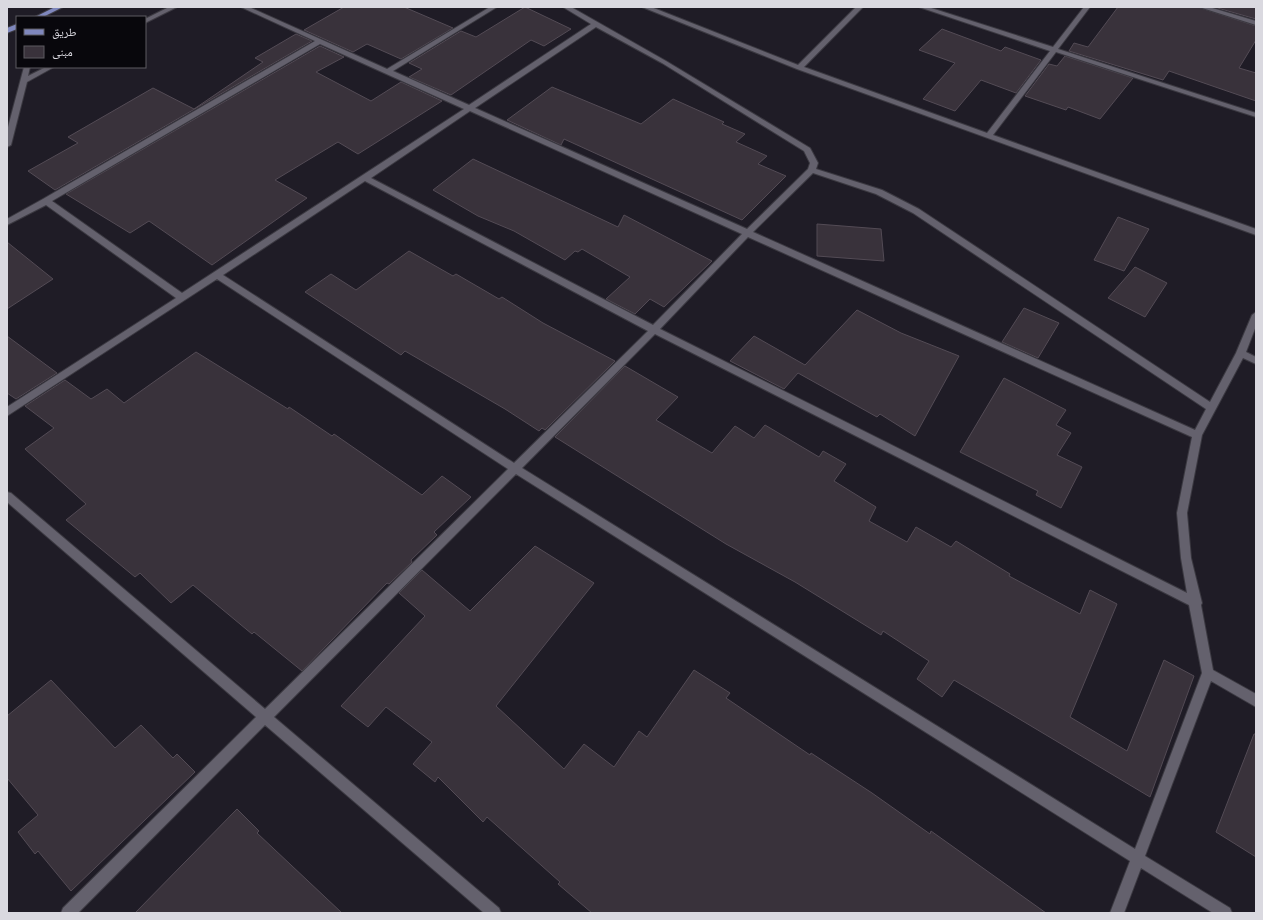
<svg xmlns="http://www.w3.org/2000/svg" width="1263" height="920" font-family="'Libre Baskerville','Noto Naskh Arabic',serif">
<rect width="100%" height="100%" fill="#1f1c26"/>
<path fill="#39323b" stroke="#534b55" d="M 344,7 L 404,7 L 453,28 L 401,59 L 367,44 L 353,52 L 304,30 Z
M 525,7 L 571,29 L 544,46 L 531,40 L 451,95 L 409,77 L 422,69 L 409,63 L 461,31 L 476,37 Z
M 1118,7 L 1198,7 L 1256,26 L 1256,40 L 1239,68 L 1256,73 L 1256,101 L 1169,71 L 1163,80 L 1069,51 L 1074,43 L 1088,47 Z
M 1214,7 L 1256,7 L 1256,19 Z
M 942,29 L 1001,51 L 1005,47 L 1041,60 L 1016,93 L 981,80 L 955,111 L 923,99 L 955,63 L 919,50 Z
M 296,34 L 312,41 L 55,190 L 28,171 L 78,143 L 68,137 L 153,88 L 194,109 L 263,62 L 255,58 Z
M 320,46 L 344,57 L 316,72 L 371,101 L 401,82 L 442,101 L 358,154 L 338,142 L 275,180 L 307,198 L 212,265 L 149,221 L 130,233 L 66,194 Z
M 1065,56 L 1133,78 L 1100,119 L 1068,107 L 1066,110 L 1025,96 L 1049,64 L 1057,66 Z
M 552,87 L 641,124 L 673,99 L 724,122 L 722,124 L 745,134 L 736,142 L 767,156 L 758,164 L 786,176 L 742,220 L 564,139 L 561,145 L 507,120 Z
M 473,159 L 618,227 L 624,215 L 712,261 L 664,307 L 650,299 L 635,314 L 606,299 L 630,277 L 582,249 L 578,252 L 575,251 L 565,260 L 514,231 L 478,216 L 433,190 Z
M 1118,217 L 1149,229 L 1124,271 L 1094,260 Z
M 817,224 L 881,229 L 884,261 L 817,256 Z
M 7,242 L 53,279 L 7,309 Z
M 409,251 L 453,276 L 456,274 L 499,299 L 502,297 L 543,323 L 615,361 L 545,430 L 542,428 L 539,431 L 505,409 L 405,351 L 401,355 L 305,292 L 331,274 L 356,290 Z
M 1135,267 L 1167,283 L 1145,317 L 1108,298 Z
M 1024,308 L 1059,323 L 1038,358 L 1002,342 Z
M 857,310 L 901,333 L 959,356 L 915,436 L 880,414 L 877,417 L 798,373 L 784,389 L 730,361 L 754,336 L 805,365 Z
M 7,336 L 57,373 L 16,399 L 7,393 Z
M 196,352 L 288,409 L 289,407 L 332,436 L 334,434 L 422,495 L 442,476 L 471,497 L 434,532 L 437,535 L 411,560 L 412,562 L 389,584 L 387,583 L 302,671 L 254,632 L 252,634 L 193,585 L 171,603 L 140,573 L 135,577 L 66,520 L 86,504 L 25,449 L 54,428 L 25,406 L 65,380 L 91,399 L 107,389 L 124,403 Z
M 625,366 L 678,397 L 656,420 L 712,453 L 735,426 L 754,438 L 765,425 L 819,457 L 823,451 L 846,464 L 834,481 L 876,507 L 869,521 L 907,542 L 916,527 L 951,547 L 956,541 L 1010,574 L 1009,576 L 1080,614 L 1090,590 L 1117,604 L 1070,717 L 1127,751 L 1164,660 L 1194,676 L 1150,797 L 954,680 L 942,697 L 917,679 L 929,661 L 883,631 L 881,635 L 795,582 L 726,544 L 555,437 Z
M 1004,378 L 1066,410 L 1056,425 L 1071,433 L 1057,455 L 1082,467 L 1061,508 L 1036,495 L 1038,491 L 960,452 Z
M 535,546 L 594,583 L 496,706 L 564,769 L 584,744 L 614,767 L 639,731 L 647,737 L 694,670 L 730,693 L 726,698 L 810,755 L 811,753 L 872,793 L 930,834 L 931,831 L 1046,913 L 592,913 L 558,884 L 560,882 L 487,817 L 483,822 L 438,777 L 435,782 L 413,764 L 432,742 L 386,707 L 368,727 L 341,706 L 425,616 L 399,593 L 422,570 L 470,611 Z
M 51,680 L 115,748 L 141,725 L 173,758 L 177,754 L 195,772 L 71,891 L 38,851 L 35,854 L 18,832 L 38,815 L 7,778 L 7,716 Z
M 1254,734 L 1256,734 L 1256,857 L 1216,832 Z
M 237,809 L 259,831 L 257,833 L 342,913 L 135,913 Z"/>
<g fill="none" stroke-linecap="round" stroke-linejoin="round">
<g stroke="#3b3941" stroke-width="2">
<path id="minor" d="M 169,7 L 177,7 L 145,23 L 145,19 Z
M 241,7 L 249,7 L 387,69 L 490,7 L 497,7 L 393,71 L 469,105 L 591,24 L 563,7 L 571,7 L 666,61 L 810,148 L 818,163 L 816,169 L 882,190 L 919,209 L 1210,402 L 1236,353 L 1252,315 L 1256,312 L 1256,326 L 1246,352 L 1256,357 L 1256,364 L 1243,358 L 1202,435 L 1187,513 L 1191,558 L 1202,603 L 1201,605 L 1213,670 L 1256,694 L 1256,707 L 1211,681 L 1145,856 L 1230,908 L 1232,913 L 1213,913 L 1141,868 L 1124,913 L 1110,913 L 1130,861 L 516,474 L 274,717 L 499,908 L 501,913 L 484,913 L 265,725 L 78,913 L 61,913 L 63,908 L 256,717 L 7,502 L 7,492 L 11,493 L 265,709 L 508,469 L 217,279 L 7,416 L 7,407 L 176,298 L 46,205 L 7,225 L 7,219 L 43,199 L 315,41 ZM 596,27 L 662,63 L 804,151 L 810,163 L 808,169 L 747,229 L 475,108 ZM 320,44 L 464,109 L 182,293 L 52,201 ZM 470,111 L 742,234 L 653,325 L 371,178 ZM 813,173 L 876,194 L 913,213 L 1206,409 L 1195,430 L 753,232 ZM 365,181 L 648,331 L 514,463 L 223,275 ZM 748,237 L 1192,437 L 1177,513 L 1181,558 L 1187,593 L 660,329 ZM 655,334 L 1189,605 L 1202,673 L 1135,849 L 522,468 Z
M 642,7 L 651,7 L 798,65 L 856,7 L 863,7 L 804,67 L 987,133 L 1050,51 L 919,7 L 928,7 L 1053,47 L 1084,7 L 1090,7 L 1058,49 L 1256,113 L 1256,117 L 1056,52 L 993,135 L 1256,229 L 1256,235 L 797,69 Z
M 1199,7 L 1209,7 L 1256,21 L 1256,25 Z
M 24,67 L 30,67 L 28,76 L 46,67 L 54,67 L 27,82 L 11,145 L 7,147 L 7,131 Z"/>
</g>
<g stroke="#3b3941" stroke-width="2">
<path id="major" d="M 55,7 L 63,7 L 43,17 L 35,17 Z
M 17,24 L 17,29 L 7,33 L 7,28 Z"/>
</g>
<use href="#minor" fill="#64616d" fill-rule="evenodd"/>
<use href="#major" fill="#7f87bd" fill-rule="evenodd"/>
</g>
<rect width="1263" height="920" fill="none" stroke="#dad9e0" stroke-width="16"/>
<rect x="16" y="16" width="130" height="52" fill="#08070c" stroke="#5c5b61"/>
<rect x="24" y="29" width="20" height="6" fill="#7f87bd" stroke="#5c5b61"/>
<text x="52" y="36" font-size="12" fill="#dad9e0">طريق</text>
<rect x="24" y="46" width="20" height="12" fill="#39323b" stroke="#5c5b61"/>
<text x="52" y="56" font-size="12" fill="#dad9e0">مبنى</text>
</svg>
